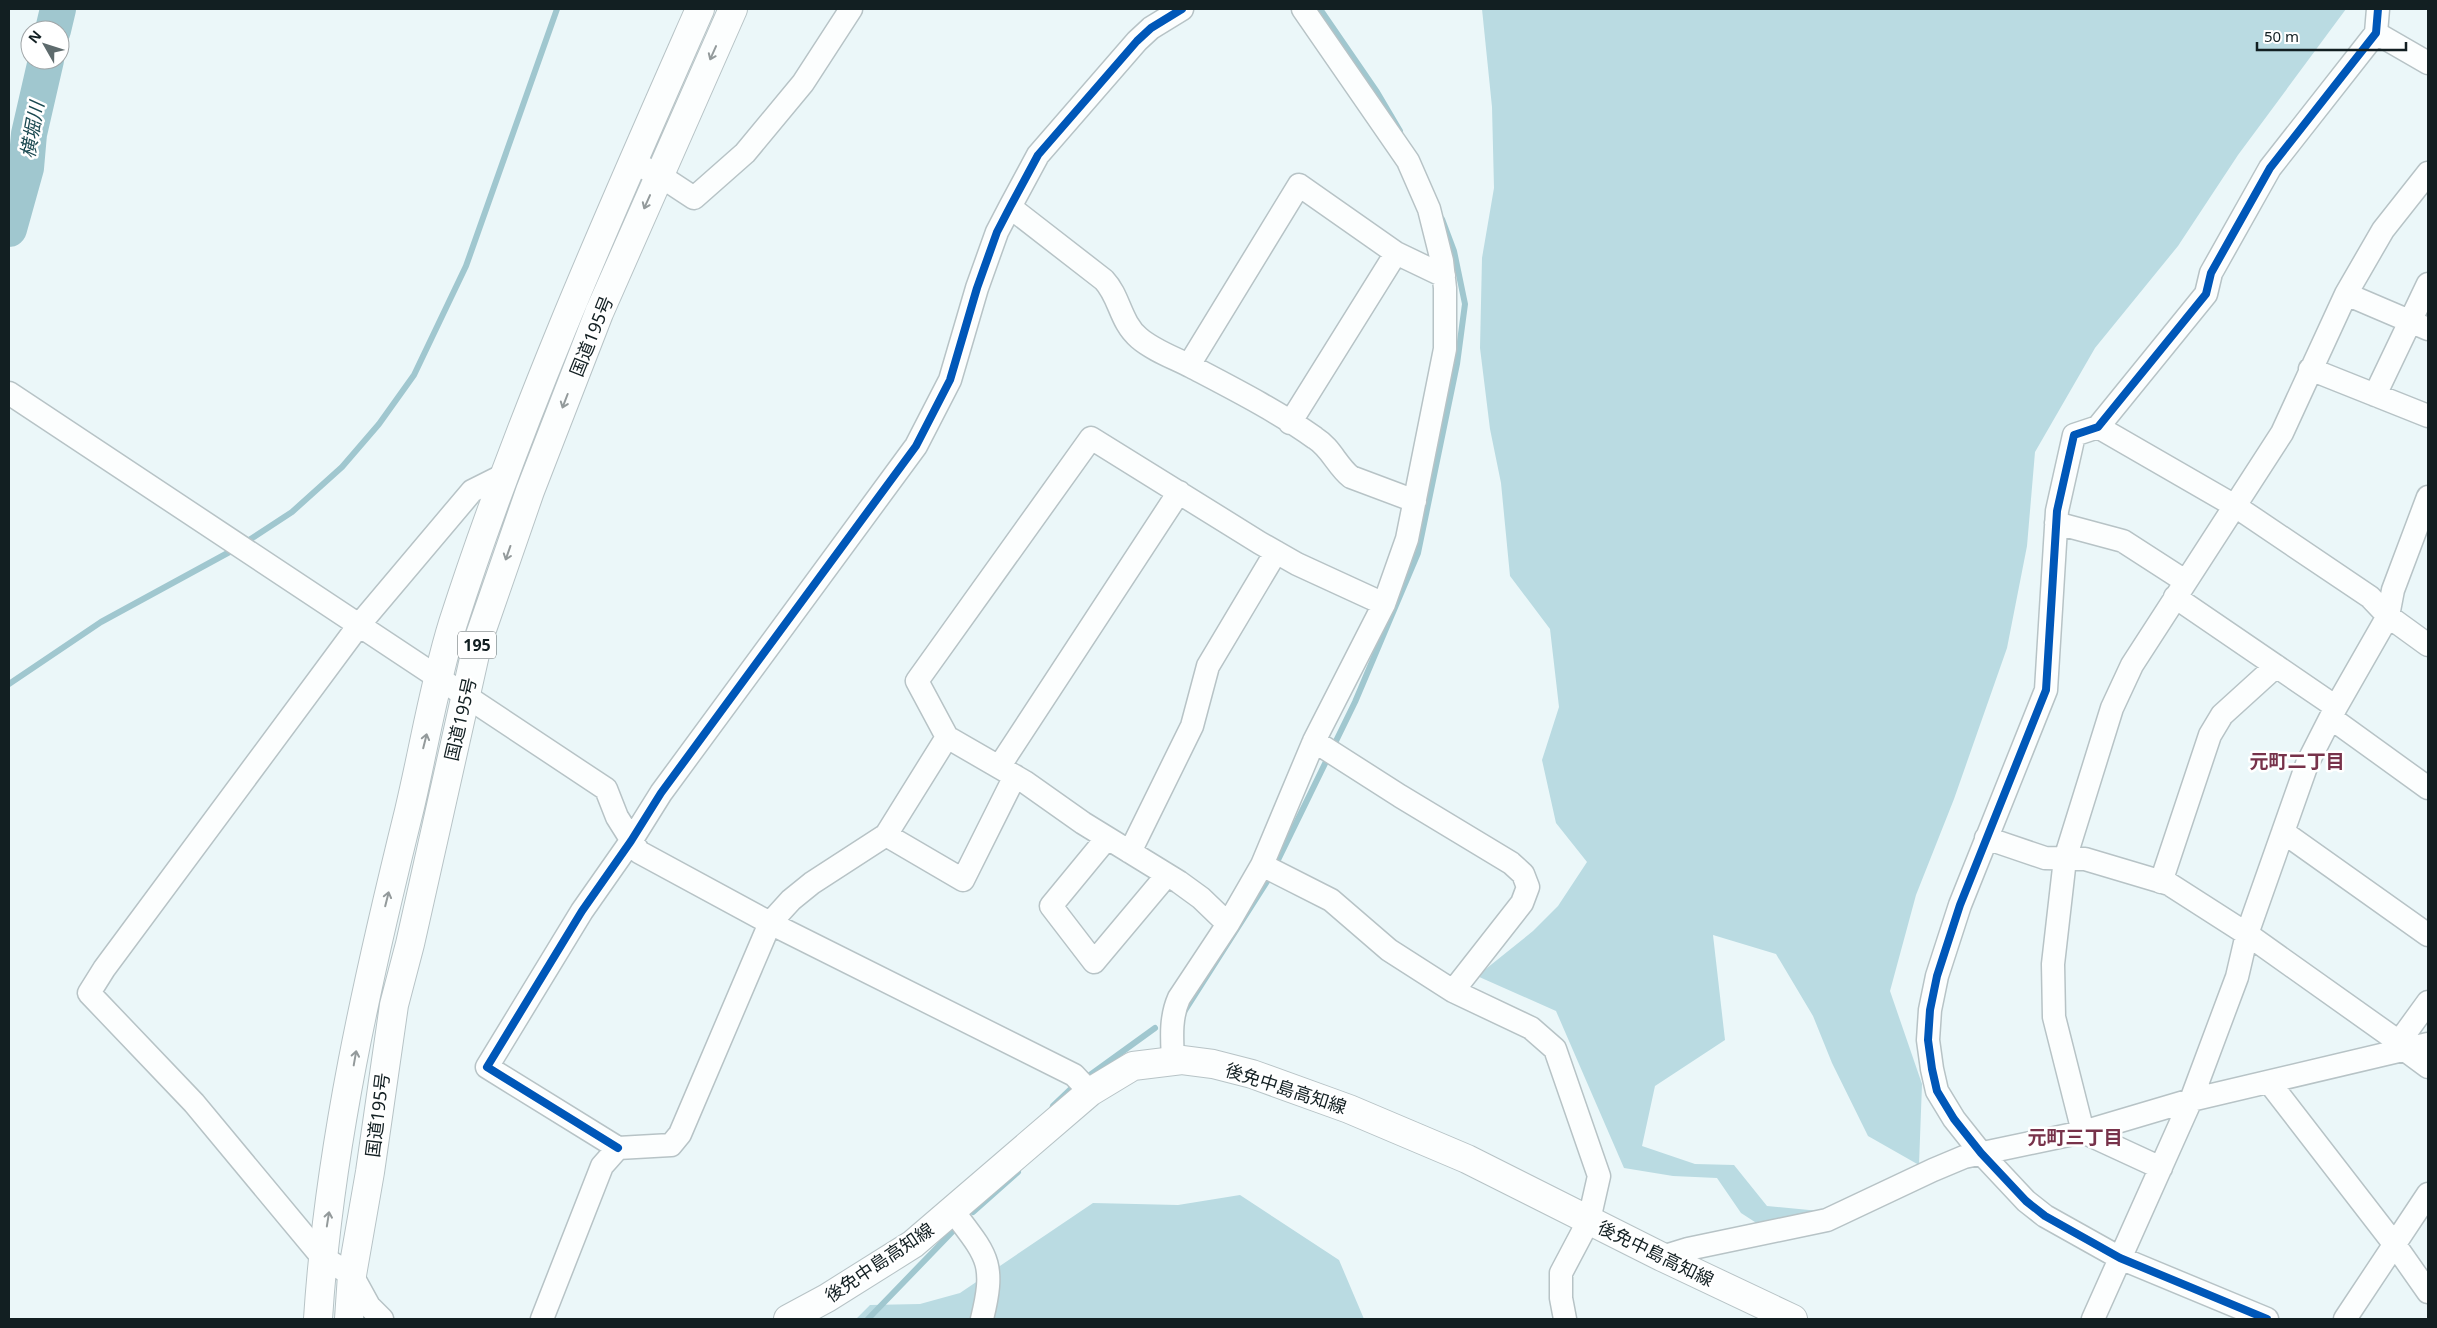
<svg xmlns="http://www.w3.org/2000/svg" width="2437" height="1328" font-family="'Noto Sans','Noto Sans JP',sans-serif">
<rect width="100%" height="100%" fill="#ebf7f9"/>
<path fill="#badbe2" d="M 1482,9 L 2346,9 L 2238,155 L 2178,246 L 2095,348 L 2035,452 L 2027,546 L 2007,648 L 1954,799 L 1916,895 L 1890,991 L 1922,1084 L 1919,1165 L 1868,1136 L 1832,1063 L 1813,1016 L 1776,954 L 1713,935 L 1725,1040 L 1655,1086 L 1642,1146 L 1695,1164 L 1734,1165 L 1767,1206 L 1830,1212 L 1758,1224 L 1741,1213 L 1717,1178 L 1673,1176 L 1624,1168 L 1556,1011 L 1477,976 L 1533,931 L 1558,906 L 1587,862 L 1556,823 L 1542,760 L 1559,707 L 1550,629 L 1510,576 L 1501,483 L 1490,429 L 1480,348 L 1482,258 L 1494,188 L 1492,107 Z
M 1240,1195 L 1339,1260 L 1364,1319 L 856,1319 L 870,1305 L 920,1304 L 960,1293 L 1093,1203 L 1178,1205 Z"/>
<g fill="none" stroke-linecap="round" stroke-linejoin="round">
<path stroke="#a0c7cf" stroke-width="6" d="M 1320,9 L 1377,92 L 1400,131
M 243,544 L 292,512 L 342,467 L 379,424 L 414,375 L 466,266 L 557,9
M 9,684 L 101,622 L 235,549
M 1278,860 L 1355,702 L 1418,553 L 1457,364 L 1465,304 L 1454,251 L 1442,219
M 1184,1012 L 1268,880
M 1090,1075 L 1155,1028
M 1052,1109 L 1053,1106 L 1074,1086
M 973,1212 L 1018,1172
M 868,1319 L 956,1228"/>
<path stroke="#a0c7cf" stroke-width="36" d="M 53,30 L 58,9
M 9,229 L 26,168 L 29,134 L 46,60"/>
<g stroke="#b7c3c6" stroke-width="25">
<path id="minor" d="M 2376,33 L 2428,63
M 632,162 L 659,175 L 694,198 L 745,153 L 803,83 L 851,9
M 1010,207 L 1104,280 C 1120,297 1120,322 1139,338 C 1154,351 1175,358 1192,367 C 1232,388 1279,412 1315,438 C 1331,448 1337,466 1351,477 L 1415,501
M 2346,294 L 2428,329
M 1189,365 L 1299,185 L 1396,253 L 1444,276
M 2310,369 L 2428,416
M 9,393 L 606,789 L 617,817 L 639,852 L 770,923 L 1074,1075 L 1090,1092
M 2375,395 L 2428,284
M 1290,423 L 1396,253
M 2098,427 L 2235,506 L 2370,597 L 2388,616 L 2428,645
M 2056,523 L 2123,541 L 2185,581
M 2175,597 L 2336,707
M 2331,718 L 2428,788
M 1314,741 L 1400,796 L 1511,863 L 1523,874 L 1528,887 L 1522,903 L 1453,991
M 999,767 L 1179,492
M 2283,832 L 2428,935
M 886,835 L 963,880 L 1015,776
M 1107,838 L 1051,906 L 1094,962 L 1167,875
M 1986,838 L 2045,858 L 2085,859 L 2169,884 L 2247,934 L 2399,1042 L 2405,1050 L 2428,1067
M 1130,852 L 1192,726 L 1208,666 L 1276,552
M 1262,865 L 1331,900 L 1389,950 L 1453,991 L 1531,1028 L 1555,1049 L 1599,1176 L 1589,1220 L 1561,1273 L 1561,1298 L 1565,1319
M 2161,882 L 2210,735 L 2222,715 L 2276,666
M 1228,924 L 1201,898 L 1179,882 L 1083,823 L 1025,782 L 947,737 L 917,681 L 1091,438 L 1260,543 L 1297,564 L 1384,604
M 2399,1042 L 2428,1002
M 1173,1060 C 1172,1039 1170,1018 1179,998 L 1228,924 L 1262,865 L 1314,741 L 1384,604 L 1407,539 L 1445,349 L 1445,288 L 1442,261 L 1429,209 L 1408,161 L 1303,9
M 2269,1082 L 2395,1245 L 2428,1292
M 618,1148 L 487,1067 L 582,911 L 631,841 L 661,793 L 916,446 L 950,380 L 977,288 L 997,232 L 1010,207 L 1038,155 L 1137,41 L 1151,28 L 1182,9
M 2161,1168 L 2083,1132 L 2054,1017 L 2053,964 L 2065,859 L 2112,708 L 2132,665 L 2282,433 L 2346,294 L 2383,230 L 2428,173
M 953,1211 C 987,1256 996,1262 982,1319
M 1662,1257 L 1688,1249 L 1827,1220 L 1933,1170 L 1964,1157 L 2083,1132 L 2191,1100 L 2428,1044
M 382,1319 L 369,1306 L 352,1275 L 322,1257 L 194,1103 L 89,993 L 104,969 L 359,625 L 472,491 L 504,475
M 542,1319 L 602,1166 L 618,1148 L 671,1145 L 680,1134 L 770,923 L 791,900 L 812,883 L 886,835 L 947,737
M 2093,1319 L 2191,1100 L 2237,977 L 2247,934 L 2307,764 L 2336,707 L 2388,616 L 2393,590 L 2428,497
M 2267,1319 L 2120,1258 L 2045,1216 L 2026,1201 L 1981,1153 L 1954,1119 L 1937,1091 L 1932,1069 L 1928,1040 L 1930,1010 L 1937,976 L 1960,905 L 2046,690 L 2057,511 L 2074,435 L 2098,427 L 2206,294 L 2211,273 L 2270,168 L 2376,33 L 2378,9
M 2345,1319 L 2428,1194"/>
</g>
<g stroke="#b7c3c6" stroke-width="30">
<path id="major" d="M 788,1319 L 827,1298 L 913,1244 L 1090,1092 L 1133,1066 L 1182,1060 L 1213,1064 L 1252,1074 L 1349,1109 L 1467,1159 L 1662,1257 L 1793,1319"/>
</g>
<g stroke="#b7c3c6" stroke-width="30">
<path id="highway" d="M 318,1319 C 329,1148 368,977 409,811 C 424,748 434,684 453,623 C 521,412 611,211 700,9
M 349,1319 L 352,1275 L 370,1172 L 394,1005 L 410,944 L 478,641 L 530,491 L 599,313 L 733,9"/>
</g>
<use href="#minor" stroke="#fcfefe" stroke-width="22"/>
<use href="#major" stroke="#fcfefe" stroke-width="28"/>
<use href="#highway" stroke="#fcfefe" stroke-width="28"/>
<g stroke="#fff" stroke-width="11">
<path id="cycleway" d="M 618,1148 L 487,1067 L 582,911 L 631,841 L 661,793 L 916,446 L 950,380 L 977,288 L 997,232 L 1010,207 L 1038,155 L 1137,41 L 1151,28 L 1182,9
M 2267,1319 L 2120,1258 L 2045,1216 L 2026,1201 L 1981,1153 L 1954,1119 L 1937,1091 L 1932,1069 L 1928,1040 L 1930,1010 L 1937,976 L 1960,905 L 2046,690 L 2057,511 L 2074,435 L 2098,427 L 2206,294 L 2211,273 L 2270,168 L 2376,33 L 2378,9"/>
</g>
<use href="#cycleway" stroke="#0057b8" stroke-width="8"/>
</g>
<defs><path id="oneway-shaft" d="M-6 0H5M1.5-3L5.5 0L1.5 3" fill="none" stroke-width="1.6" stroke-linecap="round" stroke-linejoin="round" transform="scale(1.25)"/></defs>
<g stroke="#939a9b">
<use href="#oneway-shaft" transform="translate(713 53) rotate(114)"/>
<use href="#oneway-shaft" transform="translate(647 202) rotate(114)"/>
<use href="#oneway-shaft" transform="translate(565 401) rotate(111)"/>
<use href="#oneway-shaft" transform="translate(508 553) rotate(109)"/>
<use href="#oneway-shaft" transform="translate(425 741) rotate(-76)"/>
<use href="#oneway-shaft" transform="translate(387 899) rotate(-76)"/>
<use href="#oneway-shaft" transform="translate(355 1058) rotate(-80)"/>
<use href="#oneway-shaft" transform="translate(328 1219) rotate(-81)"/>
</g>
<g text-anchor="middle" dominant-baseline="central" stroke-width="5" stroke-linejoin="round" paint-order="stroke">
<rect fill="#fff" stroke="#596264" stroke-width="1" x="458" y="631.5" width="38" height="27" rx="4"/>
<g font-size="16" font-weight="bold" fill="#121f22">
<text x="477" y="645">195</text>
</g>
<g font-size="18" fill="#121f22" stroke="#fff">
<text transform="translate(591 336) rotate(-68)">国道195号</text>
<text transform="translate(460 719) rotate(-77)">国道195号</text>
<text transform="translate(1286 1088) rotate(18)">後免中島高知線</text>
<text transform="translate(377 1115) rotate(-83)">国道195号</text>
<text transform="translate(1656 1253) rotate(26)">後免中島高知線</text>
<text transform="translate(879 1262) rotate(-34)">後免中島高知線</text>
</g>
<g font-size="19" font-style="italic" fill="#1b4951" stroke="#fff">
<text transform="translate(32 130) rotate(-80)">横堀川</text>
</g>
<g font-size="19" font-weight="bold" fill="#77324a" stroke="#fff">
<text x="2297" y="761">元町二丁目</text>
<text x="2075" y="1137">元町三丁目</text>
</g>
</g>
<rect width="2437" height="1328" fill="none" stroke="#121f22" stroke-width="20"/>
<g transform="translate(45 45) rotate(309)"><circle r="24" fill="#ffffff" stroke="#a0a5a7"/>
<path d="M0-4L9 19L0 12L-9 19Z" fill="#5e6b6d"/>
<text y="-8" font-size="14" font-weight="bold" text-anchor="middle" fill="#121f22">N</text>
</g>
<path d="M2257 42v8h149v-8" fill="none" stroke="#121f22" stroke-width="2.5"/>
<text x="2264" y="42" font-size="15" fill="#121f22" stroke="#ffffff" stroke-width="4" paint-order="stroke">50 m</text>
</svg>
